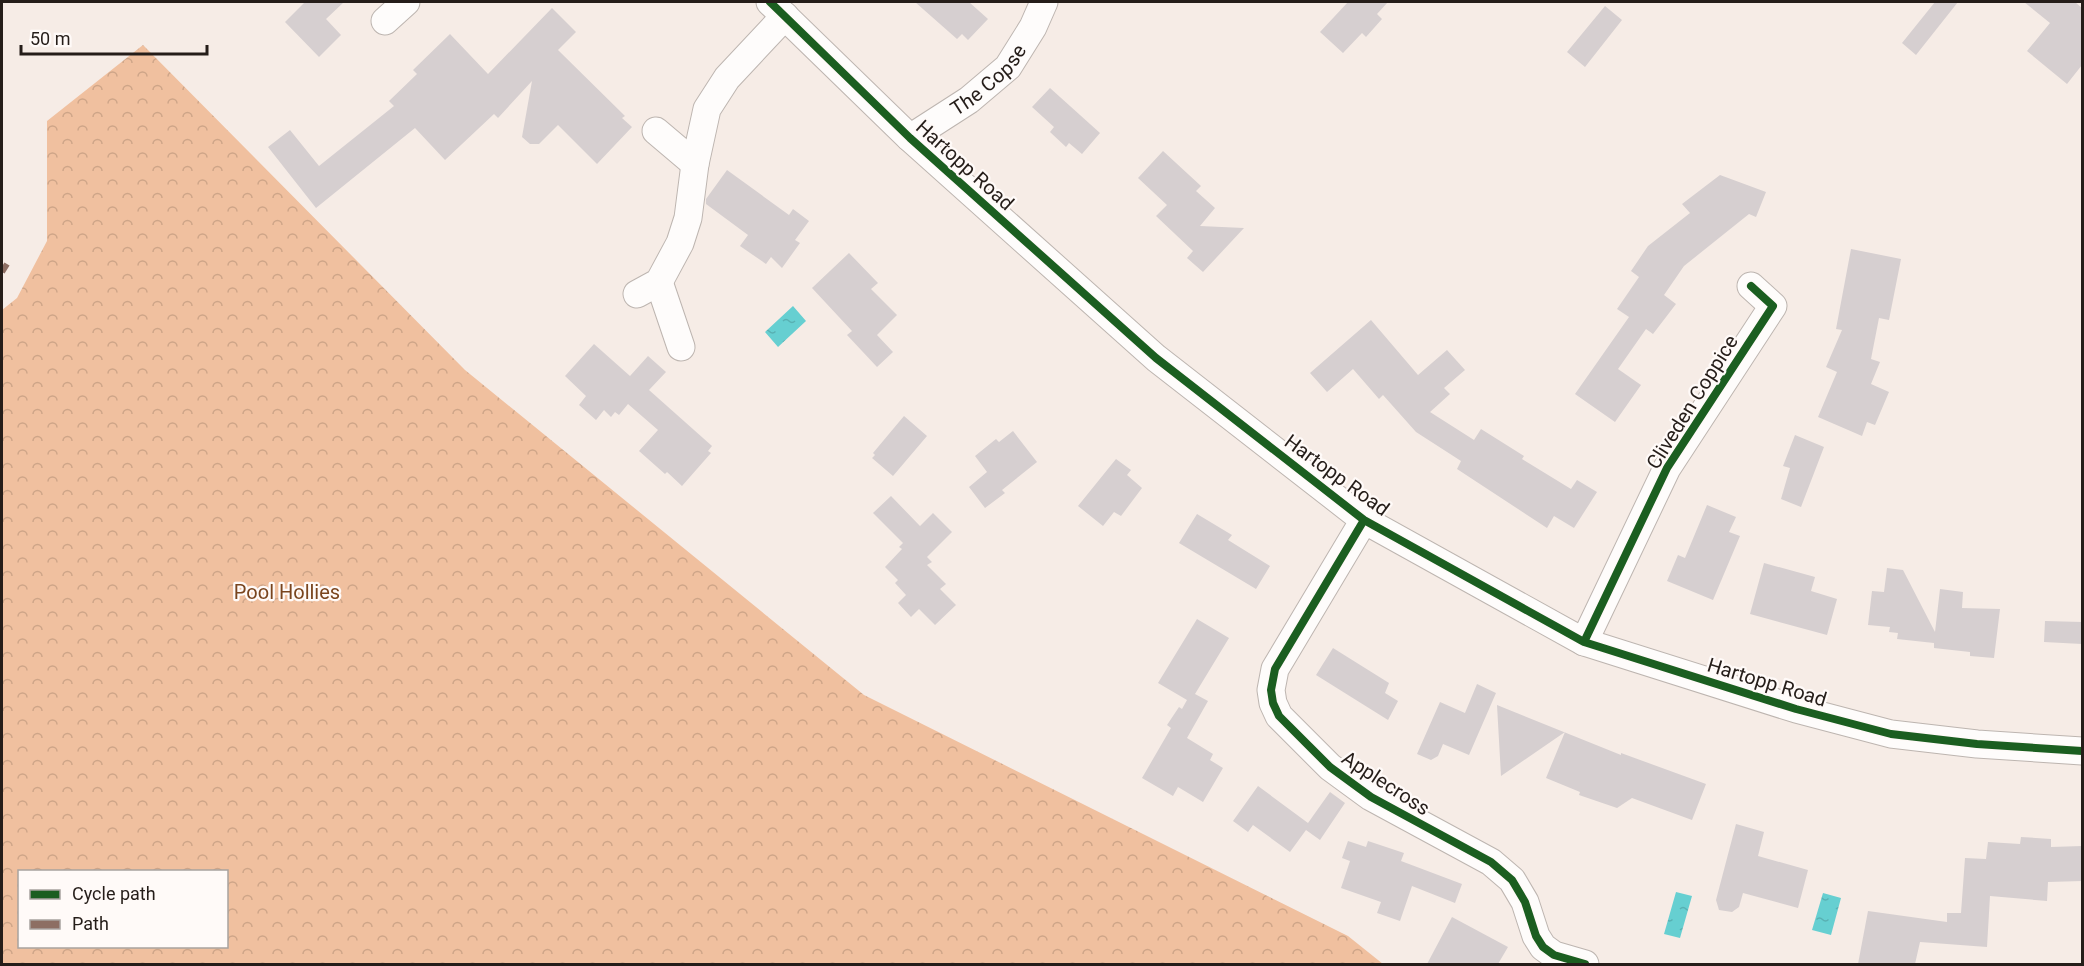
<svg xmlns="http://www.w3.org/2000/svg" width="2084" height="966" font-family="Roboto,sans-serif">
<defs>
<pattern id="forest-crowns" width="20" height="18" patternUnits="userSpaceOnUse" patternTransform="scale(1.5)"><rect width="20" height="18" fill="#f0c09f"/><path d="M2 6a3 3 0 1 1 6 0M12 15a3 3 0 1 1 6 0" fill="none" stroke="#cea588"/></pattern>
<pattern id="water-ripples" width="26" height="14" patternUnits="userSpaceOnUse" patternTransform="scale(1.5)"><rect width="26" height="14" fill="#66cfd1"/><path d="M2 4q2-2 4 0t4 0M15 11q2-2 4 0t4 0" fill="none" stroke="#58b1b3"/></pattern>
</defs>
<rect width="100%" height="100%" fill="#f6ece6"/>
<path fill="url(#forest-crowns)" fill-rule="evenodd" d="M 143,45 L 465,370 L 864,695 L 1348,936 L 1383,964 L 2,964 L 2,310 L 17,298 L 47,241 L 47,121 ZM 20,872 L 226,872 L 226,946 L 20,946 Z"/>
<path fill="url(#water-ripples)" d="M 793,306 L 806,321 L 778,347 L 765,332 Z
M 1676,892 L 1692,896 L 1680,938 L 1664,934 Z
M 1823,893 L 1841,898 L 1831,935 L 1812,930 Z"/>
<path fill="#d6cfd0" d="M 305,2 L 344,2 L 326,19 L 341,35 L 319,57 L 285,22 Z
M 915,2 L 969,2 L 988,19 L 968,40 L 962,34 L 957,39 Z
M 1348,2 L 1388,2 L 1377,14 L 1382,19 L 1366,37 L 1362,33 L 1343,53 L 1320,32 Z
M 1935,2 L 1958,2 L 1916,55 L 1902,43 Z
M 2024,2 L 2075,2 L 2082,8 L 2082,65 L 2067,84 L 2027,51 L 2050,23 Z
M 1605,6 L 1622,20 L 1585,67 L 1567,52 Z
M 552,8 L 576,32 L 558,50 L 625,116 L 622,118 L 632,127 L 597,164 L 558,125 L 539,144 L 530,144 L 522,137 L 532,81 L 498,118 L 494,114 L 445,160 L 415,128 L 316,208 L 268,147 L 290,130 L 319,166 L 394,106 L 389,101 L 417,74 L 413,70 L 450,34 L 488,74 Z
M 1050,88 L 1100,133 L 1082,154 L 1069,143 L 1066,147 L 1050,132 L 1054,127 L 1032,107 Z
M 1163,151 L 1201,186 L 1196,191 L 1215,208 L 1200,226 L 1244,228 L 1203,272 L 1187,258 L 1193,251 L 1156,216 L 1167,205 L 1138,178 Z
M 727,170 L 789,215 L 793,209 L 809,221 L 795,240 L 800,243 L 782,268 L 771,257 L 766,264 L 740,246 L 748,235 L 706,204 L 706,199 Z
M 1720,175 L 1766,192 L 1756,217 L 1749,214 L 1684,266 L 1664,295 L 1676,304 L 1653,334 L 1646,329 L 1618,369 L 1641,385 L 1615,422 L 1575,394 L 1629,317 L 1617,309 L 1639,277 L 1631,271 L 1648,246 L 1690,213 L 1682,204 Z
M 1851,249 L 1901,259 L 1889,320 L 1879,318 L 1871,359 L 1880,362 L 1871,384 L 1889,392 L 1875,425 L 1867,422 L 1862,436 L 1818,417 L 1837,372 L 1826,367 L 1842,330 L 1836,329 Z
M 849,253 L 878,283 L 871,289 L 897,315 L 877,335 L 893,352 L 877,367 L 847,335 L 852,331 L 812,288 Z
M 1371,320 L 1418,375 L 1447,350 L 1465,370 L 1444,388 L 1450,394 L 1430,412 L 1474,440 L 1481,429 L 1524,456 L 1522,459 L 1571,489 L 1577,480 L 1597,492 L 1574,528 L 1554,516 L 1547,528 L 1457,469 L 1461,461 L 1416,432 L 1383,395 L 1379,399 L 1353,369 L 1327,392 L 1310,373 Z
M 594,344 L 630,376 L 648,356 L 666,372 L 649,390 L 712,446 L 708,451 L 711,453 L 682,486 L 667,472 L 665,474 L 639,451 L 658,430 L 628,404 L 619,415 L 615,412 L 611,417 L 604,410 L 596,420 L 579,405 L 586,396 L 565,376 Z
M 904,416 L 927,436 L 893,476 L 872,458 L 875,455 L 873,453 Z
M 1013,431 L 1037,462 L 1002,490 L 1005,493 L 985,508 L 969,487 L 987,472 L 975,456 L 996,439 L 999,442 Z
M 1795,435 L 1824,447 L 1801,507 L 1781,499 L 1790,468 L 1783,466 Z
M 1116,459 L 1131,470 L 1127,475 L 1142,488 L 1121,516 L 1114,512 L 1103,526 L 1078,506 Z
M 891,496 L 920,526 L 933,513 L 952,532 L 927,557 L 932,562 L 927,565 L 946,584 L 940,589 L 956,605 L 935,625 L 919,609 L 911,617 L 898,603 L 906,595 L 895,583 L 898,580 L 885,567 L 902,549 L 899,547 L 903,543 L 873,513 Z
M 1707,505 L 1736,517 L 1729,532 L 1740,536 L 1713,600 L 1667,581 L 1678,555 L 1685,558 Z
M 1197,514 L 1232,535 L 1228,540 L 1270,566 L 1256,589 L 1179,543 Z
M 1764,563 L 1815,577 L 1811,591 L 1837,599 L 1827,635 L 1750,614 Z
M 1887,568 L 1903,570 L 1935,632 L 1940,589 L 1963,592 L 1962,608 L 2000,609 L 1994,658 L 1970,656 L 1970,652 L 1934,648 L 1934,643 L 1897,639 L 1898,633 L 1889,632 L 1890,627 L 1868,625 L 1872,591 L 1884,592 Z
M 1197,619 L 1229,638 L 1195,694 L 1208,701 L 1187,738 L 1213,754 L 1210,760 L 1223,768 L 1203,802 L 1178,787 L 1173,796 L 1142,778 L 1171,728 L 1167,725 L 1179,707 L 1182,709 L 1187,700 L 1158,683 Z
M 2045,621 L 2082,622 L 2082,644 L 2044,642 Z
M 1333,648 L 1389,683 L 1385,693 L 1398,701 L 1388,720 L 1316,675 Z
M 1477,684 L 1496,693 L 1469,755 L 1443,744 L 1438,756 L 1431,760 L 1417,754 L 1440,702 L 1465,713 Z
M 1497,705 L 1621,755 L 1621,753 L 1706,784 L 1692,820 L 1632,798 L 1617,808 L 1579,795 L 1580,792 L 1546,778 L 1565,732 L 1501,776 Z
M 1258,786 L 1308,823 L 1330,792 L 1345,803 L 1320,840 L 1306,830 L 1290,852 L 1253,825 L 1248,832 L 1233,821 Z
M 1736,824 L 1764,832 L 1758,856 L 1808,870 L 1798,908 L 1743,893 L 1739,907 L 1732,912 L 1719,910 L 1716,900 Z
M 2021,837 L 2051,839 L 2051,847 L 2082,846 L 2082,881 L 2048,882 L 2047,901 L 1990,896 L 1987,947 L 1920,942 L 1915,964 L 1858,964 L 1868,911 L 1947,922 L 1947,913 L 1961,913 L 1965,858 L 1986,859 L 1988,842 L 2020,844 Z
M 1348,841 L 1366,847 L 1368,841 L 1404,853 L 1401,861 L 1462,884 L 1455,903 L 1412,886 L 1400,921 L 1377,913 L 1381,902 L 1341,888 L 1350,861 L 1342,858 Z
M 1452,917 L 1508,947 L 1498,964 L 1427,964 Z"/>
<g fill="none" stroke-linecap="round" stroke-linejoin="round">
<g stroke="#bdb5b0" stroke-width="29">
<g id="minor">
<path d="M 770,2 L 910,138 L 1156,358 L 1364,520 L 1584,642 L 1796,709 L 1891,734 L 1977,744 L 2082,751"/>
<path d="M 385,21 L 406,2"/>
<path d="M 656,131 L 695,164"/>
<path id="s1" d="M 910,138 L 969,100 L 1008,67 L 1033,27 L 1044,2"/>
<path d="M 659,282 L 681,347"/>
<path d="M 637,294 L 659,282 L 680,243 L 688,218 L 695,164 L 707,109 L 727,78 L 785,16"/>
<path d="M 1364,520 L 1275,669 L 1271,690 L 1273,703 L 1279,716 L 1330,767 L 1371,797 L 1491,862 L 1512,880 L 1525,902 L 1536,936 L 1543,947 L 1554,955 L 1585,964"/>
<path d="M 1584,642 L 1667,468 L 1773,306 L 1751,286"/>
</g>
</g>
<use href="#minor" stroke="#fefcfb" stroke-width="27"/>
<path stroke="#8d6e63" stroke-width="6" stroke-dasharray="12 6" stroke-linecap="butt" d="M 2,272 L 7,264"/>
<g stroke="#fffaf8" stroke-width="11">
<path id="cycleway" d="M 770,2 L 910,138 L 1156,358 L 1364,520 L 1584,642 L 1796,709 L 1891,734 L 1977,744 L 2082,751
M 1364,520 L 1275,669 L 1271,690 L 1273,703 L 1279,716 L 1330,767 L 1371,797 L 1491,862 L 1512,880 L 1525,902 L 1536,936 L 1543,947 L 1554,955 L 1585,964
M 1584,642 L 1667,468 L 1773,306 L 1751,286"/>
</g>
<use href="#cycleway" stroke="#1b5e20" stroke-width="8"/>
</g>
<g text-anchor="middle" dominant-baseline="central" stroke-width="4.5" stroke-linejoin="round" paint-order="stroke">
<g font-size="20" fill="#251d19" stroke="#fffaf8">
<text stroke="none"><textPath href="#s1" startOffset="98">The Copse</textPath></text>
<text transform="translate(965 165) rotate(42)">Hartopp Road</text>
<text transform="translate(1692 402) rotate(-58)">Cliveden Coppice</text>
<text transform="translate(1337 475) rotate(36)">Hartopp Road</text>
<text transform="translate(1767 682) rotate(17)">Hartopp Road</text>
<text transform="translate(1386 783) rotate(33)">Applecross</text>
</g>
<g font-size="20" fill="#7a451e" stroke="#fffaf8">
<text x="287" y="592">Pool Hollies</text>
</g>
</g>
<rect width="2084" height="966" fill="none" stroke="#251d19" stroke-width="6"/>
<rect x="18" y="870" width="210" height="78" fill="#fffaf8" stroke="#a8a29f" stroke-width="1.5"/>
<rect x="30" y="890" width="30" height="9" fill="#1b5e20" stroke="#a8a29f" stroke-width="1.5"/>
<text x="72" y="900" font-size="18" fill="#251d19">Cycle path</text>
<rect x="30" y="920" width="30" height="9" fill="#8d6e63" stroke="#a8a29f" stroke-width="1.5"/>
<text x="72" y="930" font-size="18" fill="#251d19">Path</text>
<path d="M21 45v9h186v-9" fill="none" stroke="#251d19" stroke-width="3"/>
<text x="30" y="45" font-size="18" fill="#251d19" stroke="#fffaf8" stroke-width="4.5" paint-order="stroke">50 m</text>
</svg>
